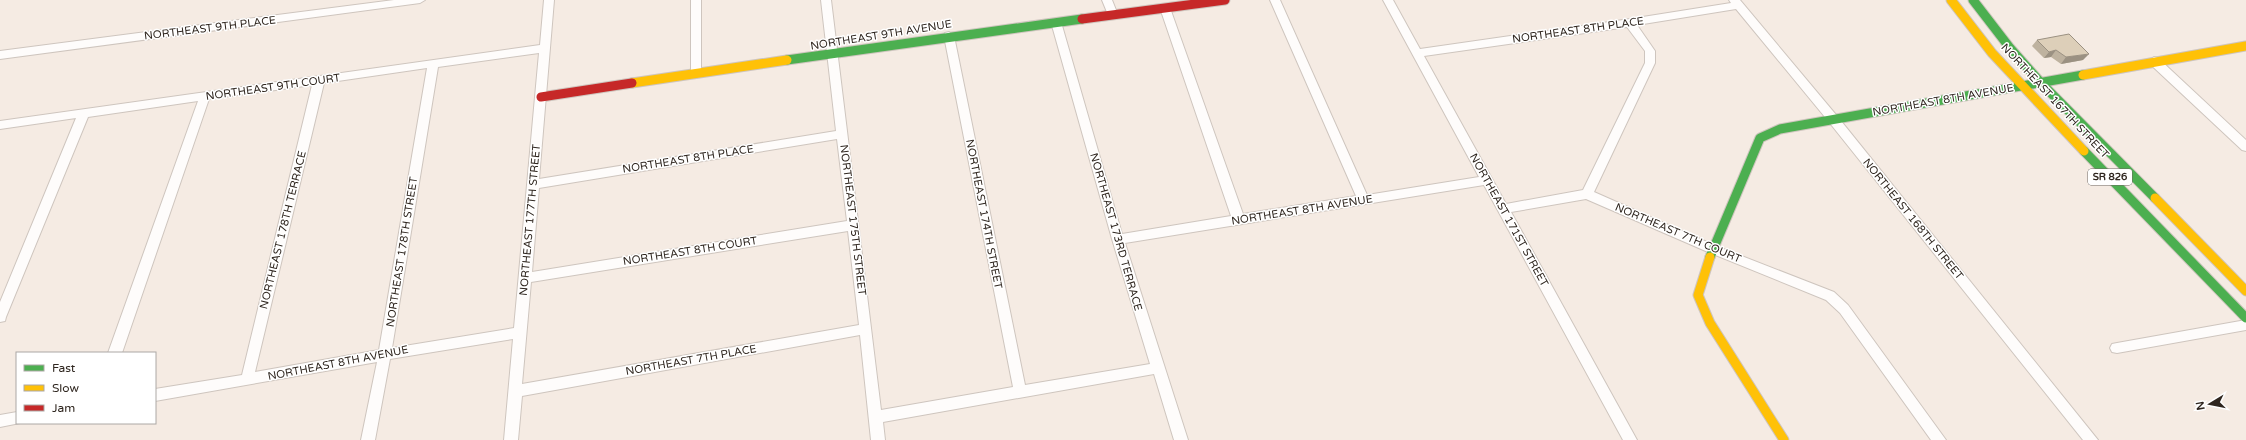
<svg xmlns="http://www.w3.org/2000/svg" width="2246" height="440" font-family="'Varela Round',sans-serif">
<rect width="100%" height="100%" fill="#f5ebe3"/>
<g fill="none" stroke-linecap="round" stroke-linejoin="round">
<g stroke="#cec5be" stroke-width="2">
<path id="street" d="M 394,0 L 425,0 L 420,3 L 0,59 L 0,51 Z
M 544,0 L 554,0 L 539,179 L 836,131 L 821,0 L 831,0 L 881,410 L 1013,387 L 944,36 L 945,33 L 949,32 L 954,36 L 1025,385 L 1150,364 L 1112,239 L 1051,22 L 1052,20 L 1060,20 L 1061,22 L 1122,234 L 1231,216 L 1160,8 L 1161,6 L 1165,5 L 1170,8 L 1243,214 L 1356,196 L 1270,0 L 1280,0 L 1367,195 L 1479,177 L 1383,0 L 1393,0 L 1420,49 L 1630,19 L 1731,3 L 1729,0 L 1740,0 L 1837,116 L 2098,440 L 2083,440 L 1829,122 L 1736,9 L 1637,25 L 1655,51 L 1655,63 L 1594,192 L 1716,246 L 1834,292 L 1848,305 L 1946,440 L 1931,440 L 1840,313 L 1826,300 L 1708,252 L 1586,199 L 1511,212 L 1637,440 L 1623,440 L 1484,185 L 1125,243 L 1188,440 L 1174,440 L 1154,374 L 883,422 L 885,440 L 871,440 L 860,335 L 522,396 L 518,440 L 504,440 L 513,339 L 390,359 L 375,440 L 361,440 L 377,362 L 155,401 L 155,389 L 242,375 L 312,85 L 209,99 L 122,353 L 108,353 L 198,101 L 88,117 L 6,317 L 5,321 L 0,322 L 0,302 L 76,118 L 0,129 L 0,121 L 540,45 ZM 1627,27 L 1645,51 L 1645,63 L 1583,190 L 1506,204 L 1424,56 ZM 539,53 L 514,328 L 392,348 L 438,67 ZM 427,68 L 379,350 L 255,372 L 324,83 ZM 837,139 L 847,221 L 532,272 L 539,188 ZM 848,231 L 859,325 L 522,384 L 531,282 Z
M 691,0 L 701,0 L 701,73 L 696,77 L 691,73 Z
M 1102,0 L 1112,0 L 1118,15 L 1117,17 L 1109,17 Z
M 2154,57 L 2158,58 L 2246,140 L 2246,151 L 2242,150 L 2150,64 L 2149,61 Z
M 2246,320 L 2246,330 L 2117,353 L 2112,352 L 2110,348 L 2112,344 L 2117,343 Z
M 17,412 L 17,423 L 20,423 L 0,427 L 0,415 Z"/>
</g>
<g stroke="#cec5be" stroke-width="11">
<path id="fast" d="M 1973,0 L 2010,48 L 2041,83 L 2155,198
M 787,60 L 1082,19
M 2084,151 L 2246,318
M 1710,257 L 1760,138 L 1780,129 L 2083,75"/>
</g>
<g stroke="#cec5be" stroke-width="11">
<path id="slow" d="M 1951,0 L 1992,53 L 2084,151
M 2083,75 L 2246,46
M 632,83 L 787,60
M 2155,198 L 2246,291
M 1710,257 L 1698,295 L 1710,323 L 1784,440"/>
</g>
<g stroke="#cec5be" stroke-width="11">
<path id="jam" d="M 1082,19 L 1225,0
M 541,97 L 632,83"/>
</g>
<use href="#street" fill="#fefcfb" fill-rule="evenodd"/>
<use href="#fast" stroke="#4caf50" stroke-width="9"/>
<use href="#slow" stroke="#ffc107" stroke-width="9"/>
<use href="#jam" stroke="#c62828" stroke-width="9"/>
</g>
<path fill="#beb29f" d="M 2037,40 L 2083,60 L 2061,64 L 2051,57 L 2044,58 L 2032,46 Z"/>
<path fill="#9b9182" d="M 2056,50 L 2051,57 L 2044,58 L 2049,52 Z
M 2089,54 L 2083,60 L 2061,64 L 2066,57 Z"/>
<path fill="#ddcfb9" stroke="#9b9182" d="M 2069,34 L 2089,54 L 2066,57 L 2056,50 L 2049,52 L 2037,40 Z"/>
<g text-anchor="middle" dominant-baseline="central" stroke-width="3" stroke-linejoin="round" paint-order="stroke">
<rect fill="#fff" stroke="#6d6762" stroke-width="1" x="2088" y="169" width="44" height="16" rx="3"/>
<g font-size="10" font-weight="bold" fill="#2f261f">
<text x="2110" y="177">SR 826</text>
</g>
<g font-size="11" fill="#2f261f" stroke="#fff">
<text transform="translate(210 28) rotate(-7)">NORTHEAST 9TH PLACE</text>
<text transform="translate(1578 30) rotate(-8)">NORTHEAST 8TH PLACE</text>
<text transform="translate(881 35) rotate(-9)">NORTHEAST 9TH AVENUE</text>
<text transform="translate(273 87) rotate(-8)">NORTHEAST 9TH COURT</text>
<text transform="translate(1943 100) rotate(-10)">NORTHEAST 8TH AVENUE</text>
<text transform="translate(2055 101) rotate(47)">NORTHEAST 167TH STREET</text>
<text transform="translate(688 159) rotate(-9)">NORTHEAST 8TH PLACE</text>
<text transform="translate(1302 210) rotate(-9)">NORTHEAST 8TH AVENUE</text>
<text transform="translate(984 214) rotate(79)">NORTHEAST 174TH STREET</text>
<text transform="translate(1913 219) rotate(51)">NORTHEAST 168TH STREET</text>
<text transform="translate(530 220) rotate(-85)">NORTHEAST 177TH STREET</text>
<text transform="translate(853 220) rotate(83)">NORTHEAST 175TH STREET</text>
<text transform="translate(1509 220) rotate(61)">NORTHEAST 171ST STREET</text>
<text transform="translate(283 230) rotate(-76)">NORTHEAST 178TH TERRACE</text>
<text transform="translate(1116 232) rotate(74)">NORTHEAST 173RD TERRACE</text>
<text transform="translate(1678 233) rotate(23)">NORTHEAST 7TH COURT</text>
<text transform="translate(690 251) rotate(-9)">NORTHEAST 8TH COURT</text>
<text transform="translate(402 252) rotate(-81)">NORTHEAST 178TH STREET</text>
<text transform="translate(691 360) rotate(-10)">NORTHEAST 7TH PLACE</text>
<text transform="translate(338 363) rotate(-11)">NORTHEAST 8TH AVENUE</text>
</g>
</g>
<rect x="16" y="352" width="140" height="72" fill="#ffffff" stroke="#aca8a5"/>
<rect x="24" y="365" width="20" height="6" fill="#4caf50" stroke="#aca8a5"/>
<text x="52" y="372" font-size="12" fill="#2f261f">Fast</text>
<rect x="24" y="385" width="20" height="6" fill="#ffc107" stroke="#aca8a5"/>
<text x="52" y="392" font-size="12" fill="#2f261f">Slow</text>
<rect x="24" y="405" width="20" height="6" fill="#c62828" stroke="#aca8a5"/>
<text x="52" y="412" font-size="12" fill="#2f261f">Jam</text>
<g transform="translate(2210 404) rotate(260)" stroke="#ffffff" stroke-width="3" paint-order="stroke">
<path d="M0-3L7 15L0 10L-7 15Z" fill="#2f261f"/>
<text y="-6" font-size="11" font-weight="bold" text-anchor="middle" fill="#2f261f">N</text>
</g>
</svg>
